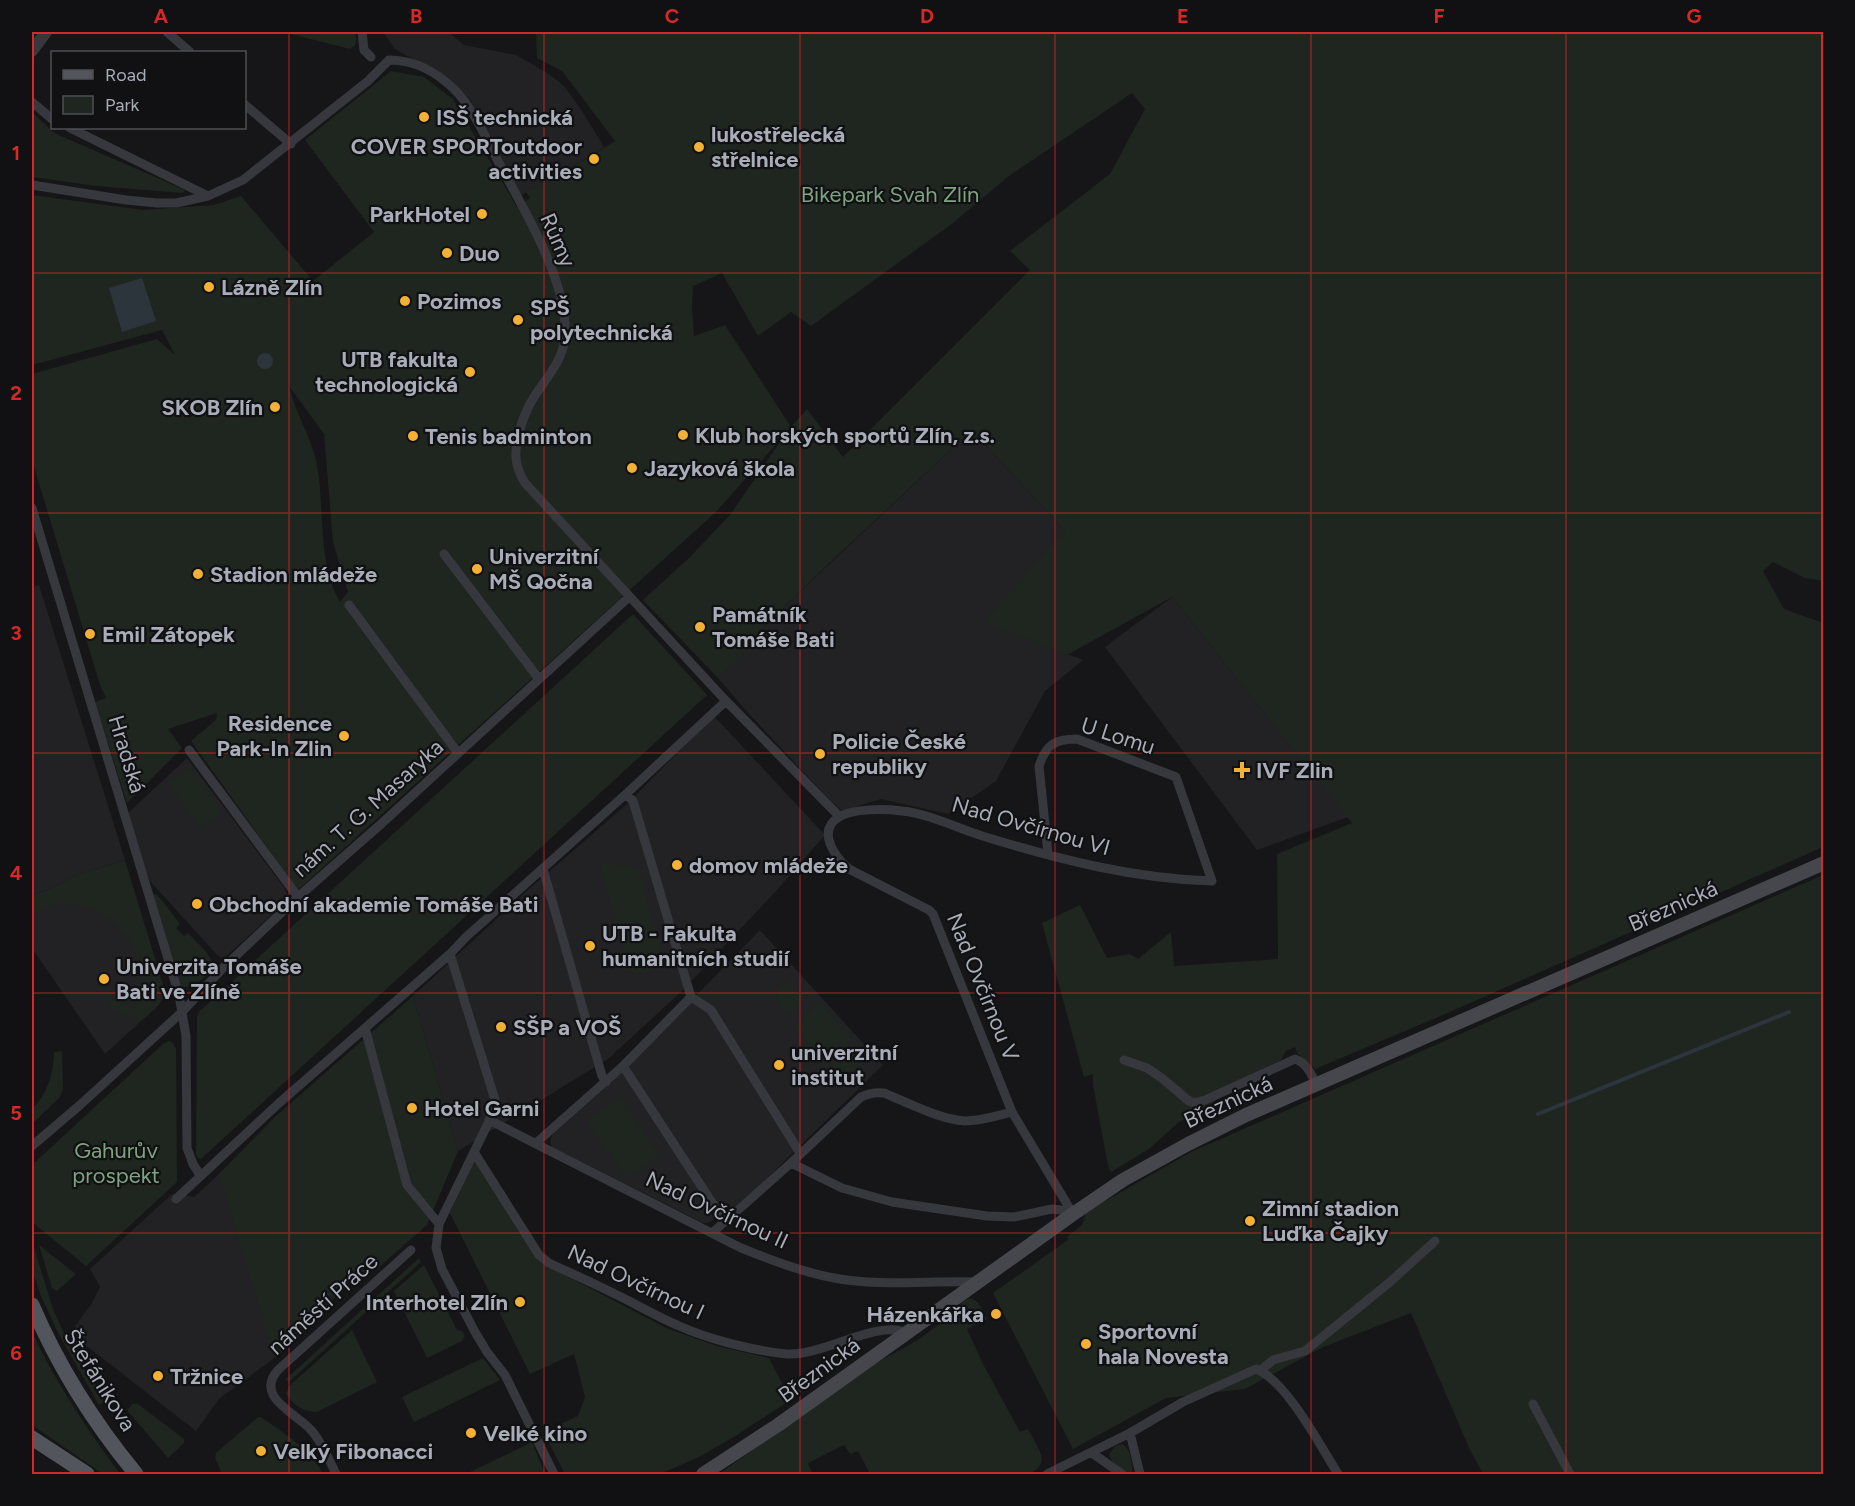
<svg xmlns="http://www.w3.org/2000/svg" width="1855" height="1506" font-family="Figtree,sans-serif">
<rect width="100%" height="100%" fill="#161618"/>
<path fill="#222225" d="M 383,32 L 448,32 L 464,45 L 516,55 L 549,74 L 564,86 L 582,111 L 604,147 L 561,174 L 521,195 L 471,101 L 454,83 L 395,49 Z
M 972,430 L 1065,531 L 1020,636 L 1083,660 L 1045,691 L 996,781 L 948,814 L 881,799 L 842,811 L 825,795 L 750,715 L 718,678 L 758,631 Z
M 39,585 L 125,860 L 76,875 L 54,887 L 32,896 L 32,587 Z
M 1172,597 L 1348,817 L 1257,850 L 1105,647 Z
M 715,717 L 825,835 L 776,891 L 682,991 L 608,1059 L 458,1151 L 413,996 L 529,889 L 627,804 L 685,745 Z
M 187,758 L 283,886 L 288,896 L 284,904 L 223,959 L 218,956 L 150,881 L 146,872 L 128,813 Z
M 32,897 L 129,913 L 156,997 L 141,1021 L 105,1054 L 32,948 Z
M 760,930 L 883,1065 L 761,1184 L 734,1207 L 708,1223 L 703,1223 L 552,1147 L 550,1142 L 552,1135 L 611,1083 Z
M 276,1116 L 366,1270 L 316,1314 L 315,1322 L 281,1353 L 219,1399 L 196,1431 L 70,1333 L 92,1303 L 100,1287 L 90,1269 L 172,1194 L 194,1197 L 219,1174 Z"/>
<path fill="#1e261f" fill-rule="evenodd" d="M 283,32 L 356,32 C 355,40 359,44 350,49 Z
M 536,32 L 1823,32 L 1823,581 L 1805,578 L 1773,562 L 1763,571 L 1784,609 L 1823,623 L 1823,847 L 1443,1015 L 1315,1069 L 1298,1054 L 1295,1047 L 1286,1051 L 1281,1060 L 1212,1093 L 1215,1102 L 1179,1122 L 1149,1149 L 1111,1172 L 1108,1166 L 1093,1085 L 1093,1074 L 1084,1077 L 1042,923 L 1080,905 L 1107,958 L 1130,954 L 1138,959 L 1171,932 L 1174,966 L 1278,959 L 1277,854 L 1352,823 L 1172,597 L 1067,655 L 984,622 L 1065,531 L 972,430 L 823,569 L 759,631 L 762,635 L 718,678 L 643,600 L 689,558 L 730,515 L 786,433 L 716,512 L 298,890 L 191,741 L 216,720 L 217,713 L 168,729 L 182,748 L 127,803 L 95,702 L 106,698 L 100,685 L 32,460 L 32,374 L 157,339 L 175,355 L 162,330 L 32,365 L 32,195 L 143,210 L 214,205 L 241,196 L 313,281 L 374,232 L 305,140 L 391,71 L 424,77 L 453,99 L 517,207 L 530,198 L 526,192 L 561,174 L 615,141 L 562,71 L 537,58 ZM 1132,93 L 1145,109 L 1110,174 L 1010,251 L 1030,270 L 843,457 L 807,409 L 791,427 L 725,325 L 694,336 L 692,308 L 693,286 L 722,273 L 758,336 L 791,312 L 811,326 L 953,223 L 1009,176 ZM 289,386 L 324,434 L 333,542 L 348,592 L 340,602 C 317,562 325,509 317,465 C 312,437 295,414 289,386 Z
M 32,112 L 54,133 L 185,190 L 183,193 L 96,186 L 32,177 Z
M 633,614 L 707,695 L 201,1159 L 198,1158 L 196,1155 L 197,1018 L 199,1012 Z
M 190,767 L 222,811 L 201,828 L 168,784 Z
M 125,860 L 164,988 C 165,1004 152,1011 141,1021 L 111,1010 L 108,1006 L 112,1000 L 135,1006 L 139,1003 L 142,983 L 139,959 L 130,941 L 111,920 L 91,908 L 58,903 L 32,915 L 32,896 L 54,887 L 76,875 Z
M 603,862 L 638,869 L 666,966 L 632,976 L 601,870 Z
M 1823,875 L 1823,1474 L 1483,1474 L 1470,1450 L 1411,1313 L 1323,1347 L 1245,1389 L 1166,1398 L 1073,1449 L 993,1293 L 1068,1240 L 1067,1237 L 1082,1225 L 1086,1212 L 1191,1152 Z
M 153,894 L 157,895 C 166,904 172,914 180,924 L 176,928 L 184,936 L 188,933 C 197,943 213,955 213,968 C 204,977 196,989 182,987 L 178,982 Z
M 789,981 L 801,1000 L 795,1010 L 787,1014 L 777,998 L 778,987 Z
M 413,996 L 458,1151 L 427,1225 L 378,1268 L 366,1266 L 366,1270 L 316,1314 C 315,1326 285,1351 274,1356 L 219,1174 L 276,1116 Z
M 819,1003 L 852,1039 L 826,1063 L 793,1028 Z
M 169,1041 L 173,1043 L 176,1049 L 177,1182 L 86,1266 L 32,1222 L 32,1165 L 163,1044 Z
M 854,1043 L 868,1058 L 842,1081 L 829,1067 Z
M 62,1051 L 63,1088 L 60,1097 L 32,1124 L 32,1109 C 47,1095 54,1073 54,1052 Z
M 619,1098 L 660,1156 L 627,1179 L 586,1121 Z
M 479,1153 L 540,1251 L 569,1277 L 666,1328 L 717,1346 L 769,1358 L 791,1400 L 735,1436 L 701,1456 L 660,1474 L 565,1474 L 549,1443 L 553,1438 L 558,1436 L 554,1427 L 578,1416 L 585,1397 L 574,1354 L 530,1374 L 450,1213 L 473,1162 Z
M 32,1241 L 53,1309 L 66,1338 L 106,1401 L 99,1405 L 58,1333 L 41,1296 L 32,1270 Z
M 39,1245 L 76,1274 L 57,1291 L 52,1288 Z
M 419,1258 L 421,1262 L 289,1382 L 286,1379 Z
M 424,1265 L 457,1330 L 462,1331 L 465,1336 L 462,1341 L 427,1358 L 394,1291 Z
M 970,1298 C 979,1300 983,1311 987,1319 L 967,1329 L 983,1364 L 1020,1432 L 1028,1429 C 1037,1448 1053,1462 1029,1474 L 870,1474 L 858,1451 L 850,1454 L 844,1445 L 808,1463 L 812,1473 L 809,1474 L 719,1474 L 867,1368 L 916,1341 L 941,1323 L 965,1300 Z
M 352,1330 L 377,1382 L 317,1412 C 304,1412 293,1405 286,1394 L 289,1386 Z
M 32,1332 C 56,1383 87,1429 120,1474 L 103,1474 L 32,1425 Z
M 483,1358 L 500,1380 L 414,1422 L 402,1397 Z
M 133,1404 L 138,1404 L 184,1439 L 184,1443 L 168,1458 L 127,1410 Z
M 258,1417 L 261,1417 C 284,1434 310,1448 323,1474 L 222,1474 L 215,1458 L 216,1453 Z
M 532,1442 L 545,1474 L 466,1474 L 528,1444 Z
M 1122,1444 C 1132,1449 1131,1464 1133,1474 L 1128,1474 L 1113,1463 L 1109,1455 L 1115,1446 Z"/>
<path fill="#2c353c" d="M 142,278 L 156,321 L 122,332 L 109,288 Z
M257 361a8 8 0 1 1 16 0a8 8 0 1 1-16 0Z"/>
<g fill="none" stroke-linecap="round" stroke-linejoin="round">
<path stroke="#2c353c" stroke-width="4" d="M 1538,1114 L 1789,1012"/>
<path stroke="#37383d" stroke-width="9" d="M 167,32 L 190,52
M 362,32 L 364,50 L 371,57
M 32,102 L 52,119
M 244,104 L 291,144
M 70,128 L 208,196
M 32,185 L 126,200 L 157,203 L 176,203 L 208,196 L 243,180 L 368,81 L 389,60 C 415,60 435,71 454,89 C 474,109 486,139 499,163 C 524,210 569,283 565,337 C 563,361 546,378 534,397 C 526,409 522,422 518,435 C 514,454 515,467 525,483 L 726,701 L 839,816
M 32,508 L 179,995 L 186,1036 L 187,1148 L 193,1164 L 200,1175
M 444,554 L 539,679
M 349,605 L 458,753
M 189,750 L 298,897
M 1048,854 L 1039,766 C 1046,745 1054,739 1077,739 L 1176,777 L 1212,881 C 1136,879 1061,860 989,838 C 960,830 932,814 902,811 C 886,809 853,808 839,817 C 816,831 835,857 849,869 L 929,910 L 933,914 L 1012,1112 L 1073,1214
M 543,869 L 602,1076 L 606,1082
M 450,954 L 496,1103 L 495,1109 L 439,1224 L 436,1248 L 442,1269 L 475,1332 L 487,1352 L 505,1375 L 554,1474
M 691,997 L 711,1010 L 800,1153
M 365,1028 L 407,1185 L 439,1224
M 1124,1060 L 1147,1068 L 1163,1079 L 1189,1101 L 1195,1103 L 1205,1100 L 1295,1059 C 1307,1063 1311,1074 1316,1084
M 623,1066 L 724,1221
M 489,1120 L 741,1248 C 771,1260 802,1272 834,1278 C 881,1287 930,1280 978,1282
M 536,1143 L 623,1066 L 691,997 L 633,801 L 626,794
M 32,1146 L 80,1105 L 182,1012 L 224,967 L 298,897 L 381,824 L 629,597
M 474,1152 L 539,1255 L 549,1263 C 571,1273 593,1283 615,1294 C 636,1304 656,1316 677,1325 C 707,1339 755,1351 787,1354 C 824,1356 877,1319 907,1333
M 791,1163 L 842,1188 L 892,1202 L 987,1216 L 1014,1217 L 1052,1209 L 1061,1210 L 1073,1214
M 176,1199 L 278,1104 L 450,954 L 466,937 L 626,794 L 726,701
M 712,1233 L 791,1163 L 861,1097 C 869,1093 875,1092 884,1093 C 906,1102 941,1120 965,1121 C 981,1121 996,1116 1012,1112
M 1260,1371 L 1273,1360 L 1305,1351 L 1390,1282 L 1435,1241
M 1533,1404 L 1570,1474
M 1130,1433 L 1140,1474
M 1092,1453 L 1122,1474
M 336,1474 C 329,1460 322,1442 311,1430 C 296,1413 254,1397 278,1370 L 411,1250
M 1047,1474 L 1130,1433 L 1183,1402 L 1256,1369 C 1286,1380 1321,1447 1338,1474"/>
<path stroke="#37383d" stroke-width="12" d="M 32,51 L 46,32"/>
<path stroke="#45474d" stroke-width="14" d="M 703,1474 L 778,1425 L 1073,1214 L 1123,1180 L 1188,1144 L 1246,1115 L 1824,863"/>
<path stroke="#53555c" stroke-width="15" d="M 32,1305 C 58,1366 94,1423 136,1474
M 32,1438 L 87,1474"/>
</g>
<path fill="none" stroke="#d62828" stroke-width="1.5" stroke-opacity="0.55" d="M 289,32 L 289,1474M 544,32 L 544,1474M 800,32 L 800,1474M 1055,32 L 1055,1474M 1311,32 L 1311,1474M 1566,32 L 1566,1474M 32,273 L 1824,273M 32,513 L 1824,513M 32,753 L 1824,753M 32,993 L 1824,993M 32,1233 L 1824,1233"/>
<g fill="#f2b134" stroke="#111113" stroke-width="2">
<circle cx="424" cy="117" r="6"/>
<circle cx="699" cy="147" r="6"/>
<circle cx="594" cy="159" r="6"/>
<circle cx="482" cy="214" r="6"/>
<circle cx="447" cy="253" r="6"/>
<circle cx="209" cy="287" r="6"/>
<circle cx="405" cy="301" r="6"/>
<circle cx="518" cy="320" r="6"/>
<circle cx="470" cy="372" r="6"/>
<circle cx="275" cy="407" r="6"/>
<circle cx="683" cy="435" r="6"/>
<circle cx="413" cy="436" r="6"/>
<circle cx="632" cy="468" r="6"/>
<circle cx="477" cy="569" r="6"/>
<circle cx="198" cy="574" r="6"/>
<circle cx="700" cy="627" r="6"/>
<circle cx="90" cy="634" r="6"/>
<circle cx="344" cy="736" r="6"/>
<circle cx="820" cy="754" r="6"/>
<path d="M1239 761h6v6h6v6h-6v6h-6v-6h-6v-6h6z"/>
<circle cx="677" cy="865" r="6"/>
<circle cx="197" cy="904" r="6"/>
<circle cx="590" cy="946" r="6"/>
<circle cx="104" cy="979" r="6"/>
<circle cx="501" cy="1027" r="6"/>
<circle cx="779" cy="1065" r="6"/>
<circle cx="412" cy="1108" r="6"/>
<circle cx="1250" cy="1221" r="6"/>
<circle cx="520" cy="1302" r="6"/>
<circle cx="996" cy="1314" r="6"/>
<circle cx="1086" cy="1344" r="6"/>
<circle cx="158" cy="1376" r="6"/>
<circle cx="471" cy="1433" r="6"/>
<circle cx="261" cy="1451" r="6"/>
</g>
<g text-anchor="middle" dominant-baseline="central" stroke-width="4.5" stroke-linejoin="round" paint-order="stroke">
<g font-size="22" font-weight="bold" fill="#a8adb8" stroke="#111113" text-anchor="start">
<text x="436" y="117">ISŠ technická</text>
<text x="711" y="134">lukostřelecká<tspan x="711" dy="25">střelnice</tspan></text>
<text x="582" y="146" text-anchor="end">COVER SPORToutdoor<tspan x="582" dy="25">activities</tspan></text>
<text x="470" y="214" text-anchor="end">ParkHotel</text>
<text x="459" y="253">Duo</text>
<text x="221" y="287">Lázně Zlín</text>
<text x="417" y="301">Pozimos</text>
<text x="530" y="307">SPŠ<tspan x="530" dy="25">polytechnická</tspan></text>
<text x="458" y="359" text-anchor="end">UTB fakulta<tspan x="458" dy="25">technologická</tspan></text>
<text x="263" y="407" text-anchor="end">SKOB Zlín</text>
<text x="695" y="435">Klub horských sportů Zlín, z.s.</text>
<text x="425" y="436">Tenis badminton</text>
<text x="644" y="468">Jazyková škola</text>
<text x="489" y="556">Univerzitní<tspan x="489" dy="25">MŠ Qočna</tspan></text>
<text x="210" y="574">Stadion mládeže</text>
<text x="712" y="614">Památník<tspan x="712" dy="25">Tomáše Bati</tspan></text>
<text x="102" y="634">Emil Zátopek</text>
<text x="332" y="723" text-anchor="end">Residence<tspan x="332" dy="25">Park-In Zlin</tspan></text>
<text x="832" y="741">Policie České<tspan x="832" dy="25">republiky</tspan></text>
<text x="1256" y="770">IVF Zlin</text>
<text x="689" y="865">domov mládeže</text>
<text x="209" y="904">Obchodní akademie Tomáše Bati</text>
<text x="602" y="933">UTB - Fakulta<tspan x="602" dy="25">humanitních studií</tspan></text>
<text x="116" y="966">Univerzita Tomáše<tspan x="116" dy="25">Bati ve Zlíně</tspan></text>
<text x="513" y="1027">SŠP a VOŠ</text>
<text x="791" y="1052">univerzitní<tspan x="791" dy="25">institut</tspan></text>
<text x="424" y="1108">Hotel Garni</text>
<text x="1262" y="1208">Zimní stadion<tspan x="1262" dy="25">Luďka Čajky</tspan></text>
<text x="508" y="1302" text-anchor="end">Interhotel Zlín</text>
<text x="984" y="1314" text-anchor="end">Házenkářka</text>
<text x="1098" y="1331">Sportovní<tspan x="1098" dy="25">hala Novesta</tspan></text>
<text x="170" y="1376">Tržnice</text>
<text x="483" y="1433">Velké kino</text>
<text x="273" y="1451">Velký Fibonacci</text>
</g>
<g font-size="22" fill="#7fa381" stroke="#111113">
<text x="890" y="194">Bikepark Svah Zlín</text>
<text x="116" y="1150">Gahurův<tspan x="116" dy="25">prospekt</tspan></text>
</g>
<g font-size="22" fill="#a8adb8" stroke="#111113">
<text transform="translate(558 240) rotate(66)">Růmy</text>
<text transform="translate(1118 736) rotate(18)">U Lomu</text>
<text transform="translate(127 754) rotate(73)">Hradská</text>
<text transform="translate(368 808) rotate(-42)">nám. T. G. Masaryka</text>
<text transform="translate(1031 826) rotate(16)">Nad Ovčírnou VI</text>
<text transform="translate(1673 906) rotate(-24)">Březnická</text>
<text transform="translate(983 987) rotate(68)">Nad Ovčírnou V</text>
<text transform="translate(1228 1102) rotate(-25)">Březnická</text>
<text transform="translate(717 1210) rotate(25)">Nad Ovčírnou II</text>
<text transform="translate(636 1282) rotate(25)">Nad Ovčírnou I</text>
<text transform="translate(323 1304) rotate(-42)">náměstí Práce</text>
<text transform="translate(819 1370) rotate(-36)">Březnická</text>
<text transform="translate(100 1380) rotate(58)">Štefánikova</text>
</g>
</g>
<rect width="1855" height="1506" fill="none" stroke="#111113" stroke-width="66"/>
<rect x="51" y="51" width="195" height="78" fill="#111113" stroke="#4d4f55" stroke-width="1.5"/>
<rect x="63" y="70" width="30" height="9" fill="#53555c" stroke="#4d4f55" stroke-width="1.5"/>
<text x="105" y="81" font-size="18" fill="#a8adb8">Road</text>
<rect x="63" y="96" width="30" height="18" fill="#1e261f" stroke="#4d4f55" stroke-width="1.5"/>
<text x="105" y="111" font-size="18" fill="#a8adb8">Park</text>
<rect x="33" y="33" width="1789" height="1440" fill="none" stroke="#d62828" stroke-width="2"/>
<g font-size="20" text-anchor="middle" font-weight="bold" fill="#d62828">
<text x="161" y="23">A</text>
<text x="416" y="23">B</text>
<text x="672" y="23">C</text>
<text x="927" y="23">D</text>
<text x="1183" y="23">E</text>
<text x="1439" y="23">F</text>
<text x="1694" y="23">G</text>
<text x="16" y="160">1</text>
<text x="16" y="400">2</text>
<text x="16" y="640">3</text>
<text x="16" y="880">4</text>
<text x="16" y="1120">5</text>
<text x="16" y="1360">6</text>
</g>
</svg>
